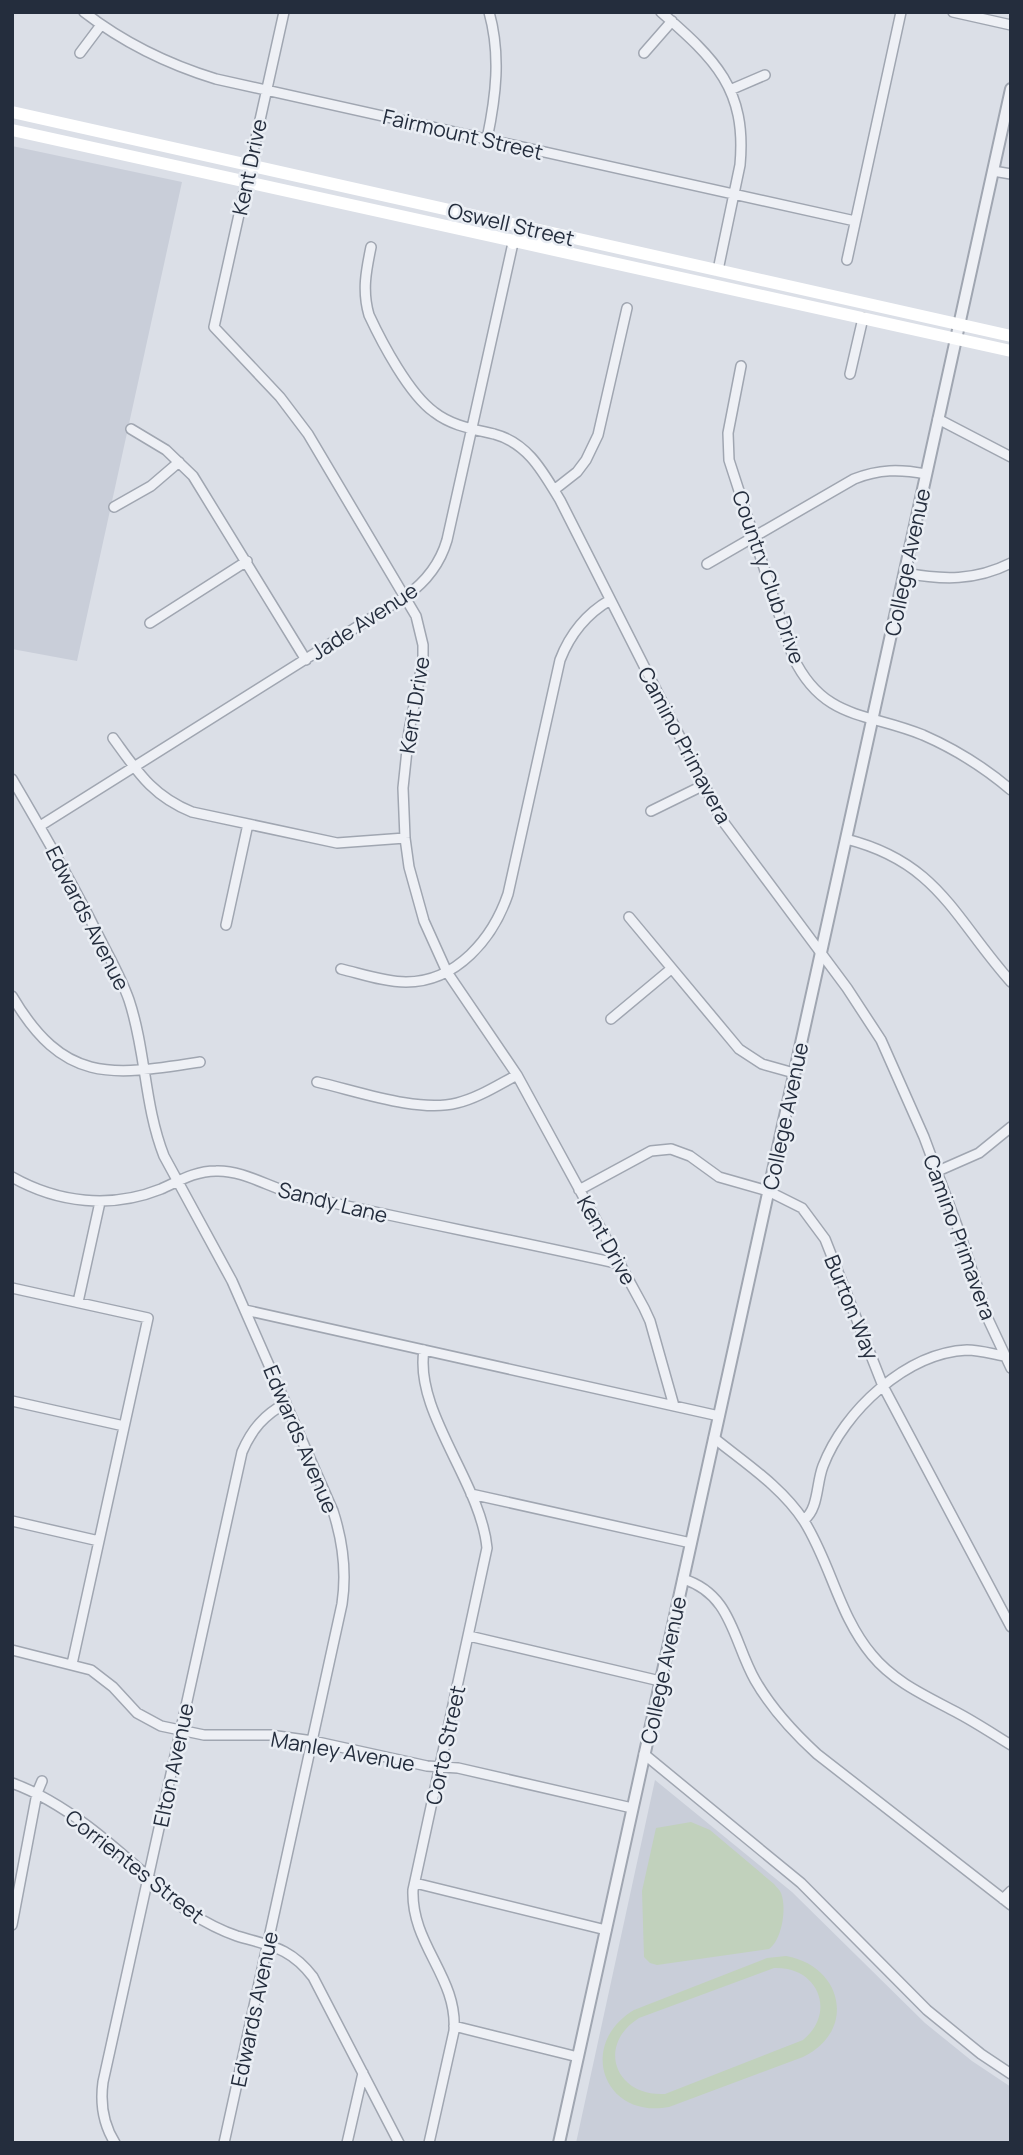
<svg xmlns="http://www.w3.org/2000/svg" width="1023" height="2155" font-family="Manrope,sans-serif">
<rect width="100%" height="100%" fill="#dbdfe7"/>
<path fill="#c9ced9" d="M 12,146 L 182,182 L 77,661 L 12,649 Z
M 655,1780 L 792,1892 L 925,2023 L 972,2061 L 1011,2087 L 1011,2143 L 576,2143 Z"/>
<path fill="#c1d1bc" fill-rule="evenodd" d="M 691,1822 L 710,1830 L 774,1884 C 776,1887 780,1890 781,1893 C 787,1908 782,1940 769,1949 L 657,1965 L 650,1963 L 644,1957 L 642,1891 L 656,1828 Z
M 786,1956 C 843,1966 857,2031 803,2057 L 669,2107 C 603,2119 577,2044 634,2010 L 767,1958 ZM 774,1968 C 818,1966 837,2012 803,2040 L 665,2094 C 615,2097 596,2045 639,2018 Z"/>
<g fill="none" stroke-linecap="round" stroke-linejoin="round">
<g stroke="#a0a6b1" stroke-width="12">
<path id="minor" d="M 84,12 C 124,43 167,64 216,79 L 855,221
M 284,12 L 214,327 L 280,397 L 308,434 L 416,616 L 423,645 L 423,660 L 409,731 L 403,788 L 405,838 L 409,867 L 424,921 L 447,972 L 517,1075 L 644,1308 L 650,1321 L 674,1406
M 661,12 C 715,59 747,89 740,165 L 718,270
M 953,12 L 1011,25
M 80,53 L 101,25
M 644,53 L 672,21
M 730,90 L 765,75
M 487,139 C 496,96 501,55 489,12
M 993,171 L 1011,174
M 371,247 C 366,271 362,291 369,315 C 382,343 409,394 434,412 C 452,426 473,429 494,434 C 528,443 543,472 560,500 L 722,820 L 847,988 L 881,1040 L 924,1137 L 959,1231 L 988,1319 L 1011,1368
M 847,260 L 901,12
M 741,366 L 728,433 L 729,460 L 793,657 C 824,721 867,712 923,735 C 955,749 984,767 1011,790
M 850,374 L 863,318
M 938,419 L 1011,457
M 131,429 L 166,450 L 193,476 L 306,660
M 554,490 L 577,472 L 586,460 L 598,435 L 627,308
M 114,507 L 151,486 L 179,462
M 707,564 L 854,479 C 879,469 900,469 926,474
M 905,573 C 943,580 975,581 1011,563
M 150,623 L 247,561
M 113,738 C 137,771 152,796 192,812 L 337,843 L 405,838
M 12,779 C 42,830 71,880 97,933 C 108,955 121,977 129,1000 C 146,1051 144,1105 164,1156 L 232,1281 L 333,1511 C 343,1542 347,1571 342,1604 L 224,2143
M 651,811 L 704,785
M 40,826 L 406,596 C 427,581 440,564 447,540 L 513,243
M 846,839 C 938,862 954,918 1011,982
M 629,917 L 739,1049 L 762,1064 L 794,1073
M 226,925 L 248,824
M 341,969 C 362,974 385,982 406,982 C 457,982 493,938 508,894 L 560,660 C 570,634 586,614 610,600
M 12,996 C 64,1084 110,1076 200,1062
M 611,1019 L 671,969
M 317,1082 C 357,1091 418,1113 457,1103 C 478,1098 498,1085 517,1075
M 938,1171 L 979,1153 L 1011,1127
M 12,1177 C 58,1203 111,1209 161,1189 C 179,1181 195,1171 216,1171 C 246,1170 272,1190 302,1196 C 407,1220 514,1240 620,1264
M 579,1190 L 651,1151 L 671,1149 L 690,1156 L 719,1177 L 768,1191 L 802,1208 L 825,1239 L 883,1386 L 1011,1627
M 12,1288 L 148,1318 L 72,1664
M 78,1302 L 100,1202
M 245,1310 L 719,1416
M 424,1350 C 414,1412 481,1483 487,1548 L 413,1890 C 411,1945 458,1977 454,2031 L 429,2143
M 12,1401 L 124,1426
M 714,1438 C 745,1463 782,1487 804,1521 C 831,1564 839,1616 872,1655 C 894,1682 926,1696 956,1712 C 975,1722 993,1734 1011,1745
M 471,1494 L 691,1543
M 804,1520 C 819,1508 816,1484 823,1466 C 844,1411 906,1353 967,1350 C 980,1350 992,1354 1004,1356
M 12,1521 L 99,1541
M 683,1579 C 732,1594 733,1641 755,1680 C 771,1708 793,1732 817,1754 L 1011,1905
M 469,1636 L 660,1681
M 12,1650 L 91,1670 L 113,1687 L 137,1713 L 161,1726 L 204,1735 L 270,1735 L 313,1741 L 427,1766 L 458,1768 L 632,1808
M 644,1754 L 801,1883 L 927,2010 L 981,2054 L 1011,2074
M 12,1783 C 78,1807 134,1866 187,1911 C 203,1921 219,1930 237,1936 C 270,1946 290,1947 313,1977 L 399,2143
M 415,1883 L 606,1930
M 1003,1899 L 1011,1891
M 12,1925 L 37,1793 L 42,1781
M 454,2026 L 578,2057
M 115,2143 C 103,2124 100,2104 103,2082 L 242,1452 C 252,1429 264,1415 286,1403
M 347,2143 L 363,2073"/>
</g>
<g stroke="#a0a6b1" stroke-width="14">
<path id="tertiary" d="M 559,2143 L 1011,89"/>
</g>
<use href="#minor" stroke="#eef0f5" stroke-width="9"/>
<use href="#tertiary" stroke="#eef0f5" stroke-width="10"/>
<path stroke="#fff" stroke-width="12" d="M 12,112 L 1011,336
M 12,130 L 1011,351
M 513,243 C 521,231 536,238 548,241"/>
</g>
<g text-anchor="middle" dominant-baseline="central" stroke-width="5" stroke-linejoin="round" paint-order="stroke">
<g font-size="21" fill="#242d3d" stroke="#eaeef4">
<text transform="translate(463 134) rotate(13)">Fairmount Street</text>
<text transform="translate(249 167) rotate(-78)">Kent Drive</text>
<text transform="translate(511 224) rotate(13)">Oswell Street</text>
<text transform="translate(907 562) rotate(-78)">College Avenue</text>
<text transform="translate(769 577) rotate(71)">Country Club Drive</text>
<text transform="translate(364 621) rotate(-33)">Jade Avenue</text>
<text transform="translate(414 705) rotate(-81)">Kent Drive</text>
<text transform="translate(685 745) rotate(62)">Camino Primavera</text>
<text transform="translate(88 918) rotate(63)">Edwards Avenue</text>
<text transform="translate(785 1116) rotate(-78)">College Avenue</text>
<text transform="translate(333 1202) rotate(14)">Sandy Lane</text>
<text transform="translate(960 1237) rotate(70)">Camino Primavera</text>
<text transform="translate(607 1240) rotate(61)">Kent Drive</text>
<text transform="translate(852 1307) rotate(68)">Burton Way</text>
<text transform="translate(301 1439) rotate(67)">Edwards Avenue</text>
<text transform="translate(663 1670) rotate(-78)">College Avenue</text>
<text transform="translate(445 1745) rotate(-78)">Corto Street</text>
<text transform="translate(343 1751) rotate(10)">Manley Avenue</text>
<text transform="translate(173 1765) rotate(-78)">Elton Avenue</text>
<text transform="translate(135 1866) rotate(38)">Corrientes Street</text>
<text transform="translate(254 2009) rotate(-78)">Edwards Avenue</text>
</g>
</g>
<rect width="1023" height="2155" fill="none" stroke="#242d3d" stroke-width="28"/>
</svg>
